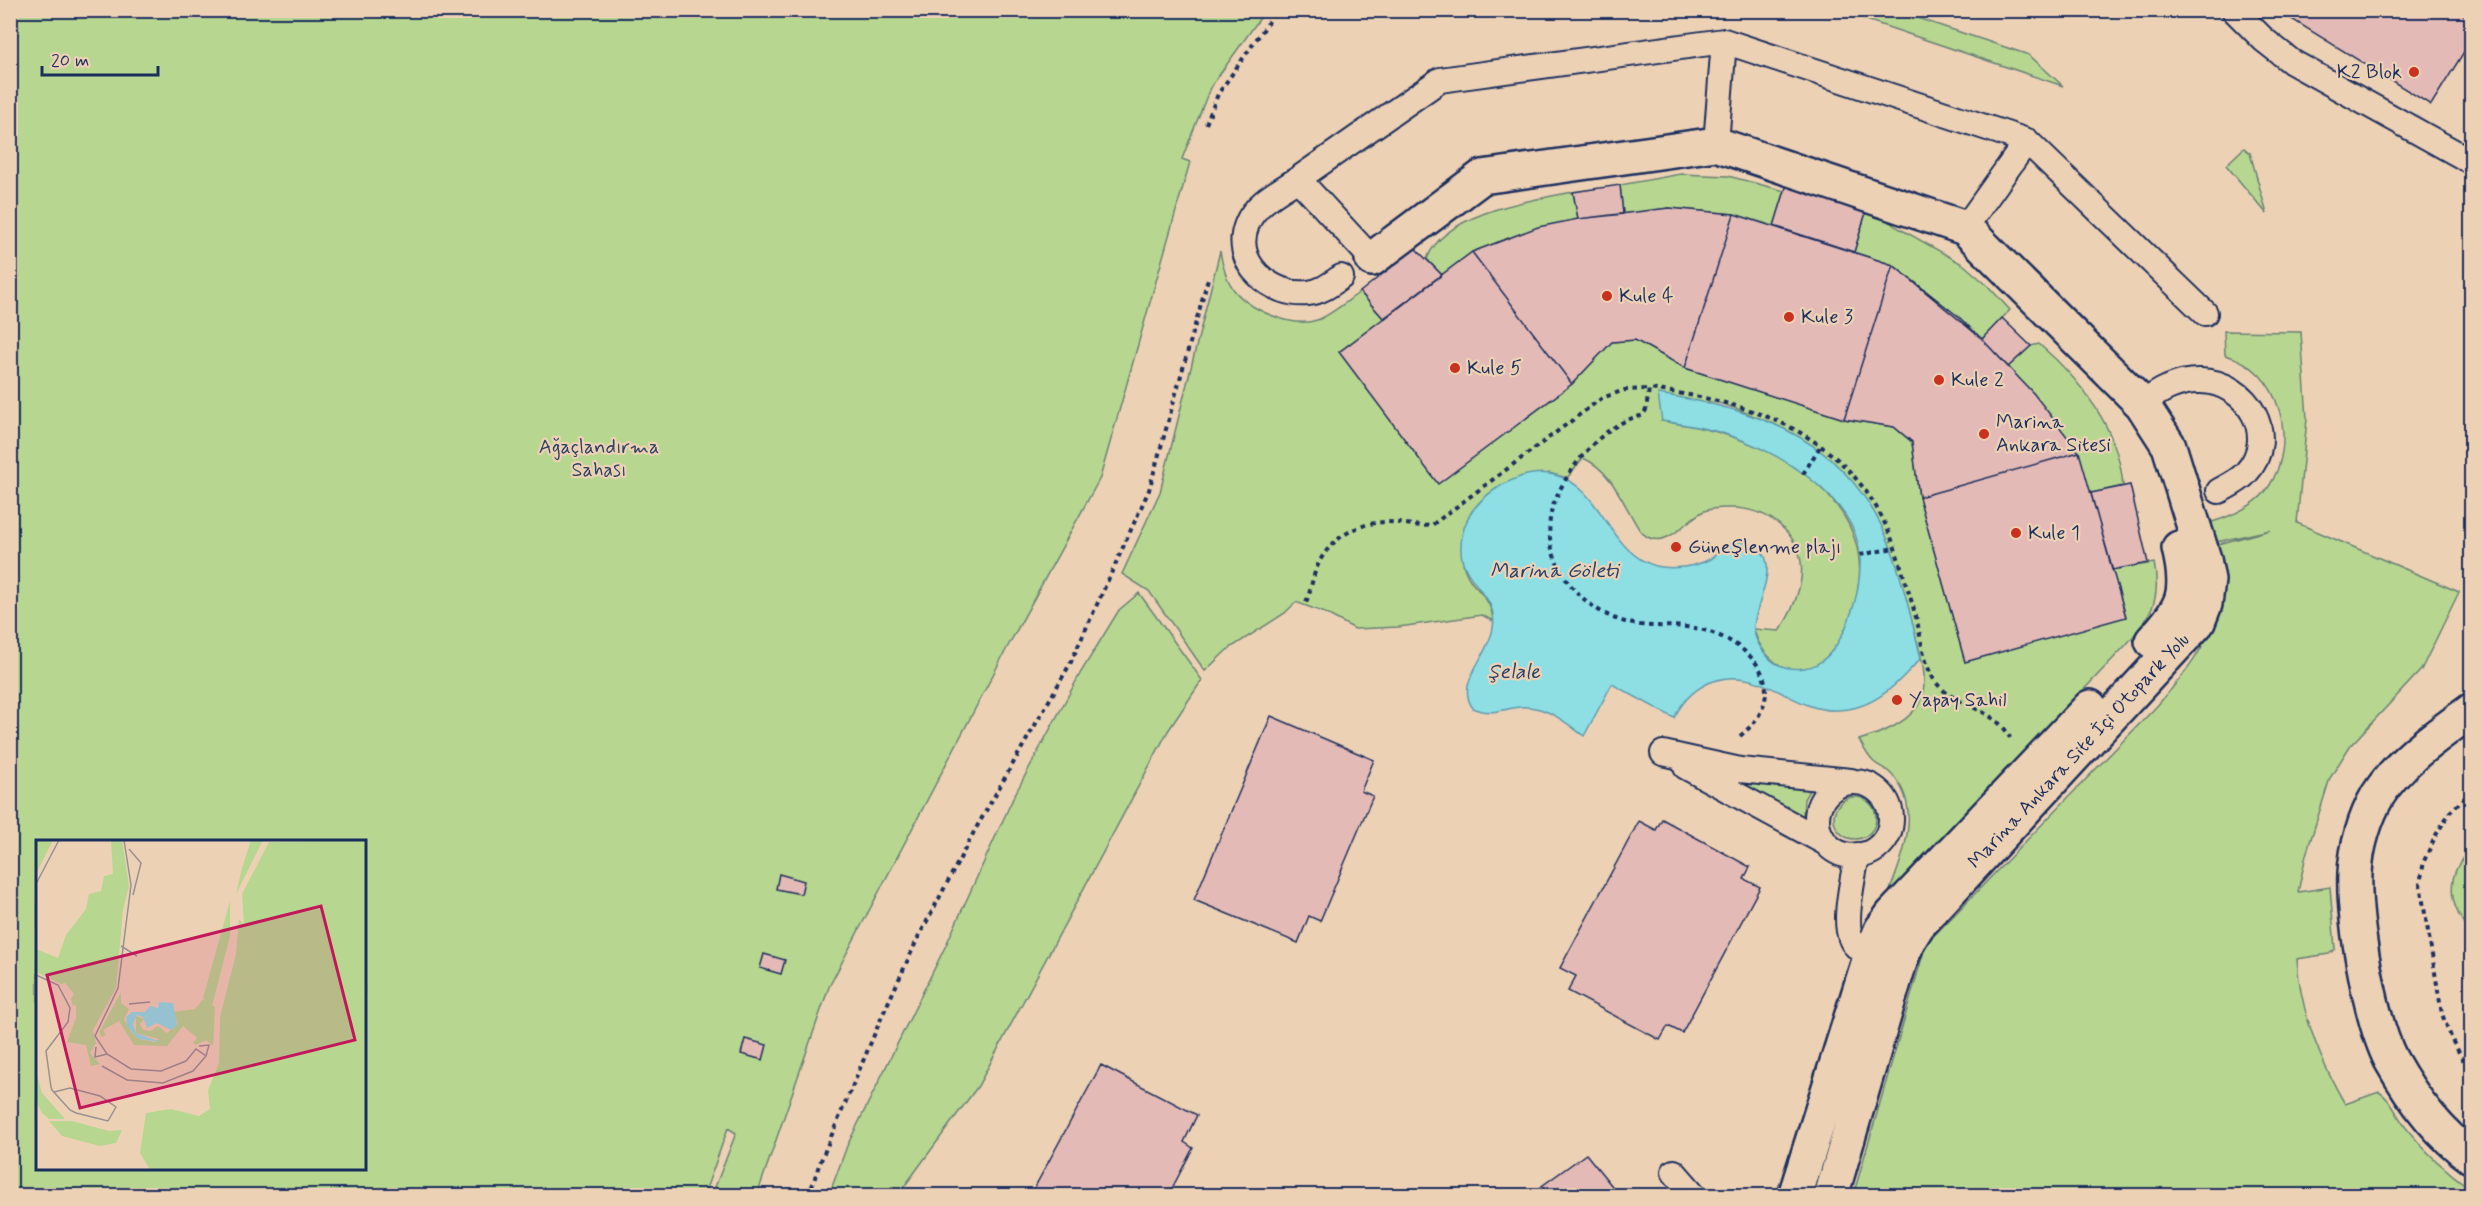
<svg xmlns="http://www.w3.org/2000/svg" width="2482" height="1206" font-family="Mynerve,sans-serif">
<rect width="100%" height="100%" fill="#edd1b4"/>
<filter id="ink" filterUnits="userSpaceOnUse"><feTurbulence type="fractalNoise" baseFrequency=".0167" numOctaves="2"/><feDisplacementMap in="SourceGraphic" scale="12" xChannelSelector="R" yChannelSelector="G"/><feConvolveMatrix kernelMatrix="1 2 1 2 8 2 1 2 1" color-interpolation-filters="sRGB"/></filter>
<g filter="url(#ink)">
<path fill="#b7d68f" stroke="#698276" stroke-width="1.5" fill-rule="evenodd" d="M 10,11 L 1265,11 L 1210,88 L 1182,159 L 1190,162 L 1100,478 L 1007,648 L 829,987 L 757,1195 L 712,1195 L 736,1133 L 728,1128 L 704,1195 L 11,1195 ZM 38,842 L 364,842 L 364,1168 L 38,1168 Z
M 1840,11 L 1896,11 L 2029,55 L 2063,86 Z
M 2244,148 L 2250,153 L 2267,214 L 2226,165 Z
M 1681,174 L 1728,176 L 1785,191 L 1774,226 L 1734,214 L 1669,208 L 1623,214 L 1620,185 Z
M 1573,192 L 1578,219 L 1442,275 L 1427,259 C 1444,213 1530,200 1573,192 Z
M 1867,209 L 1886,215 L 1895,226 L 1964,265 L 1988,286 L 2010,310 L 1982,339 L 1893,265 L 1854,252 Z
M 1220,251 C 1222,264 1225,278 1234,290 C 1249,309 1292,329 1317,320 C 1331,315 1347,301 1360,292 L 1384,319 L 1339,352 L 1438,483 L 1612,342 L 1635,340 L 1685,368 L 1844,419 L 1894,427 L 1912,442 L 1919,497 L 1965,661 L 2126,616 L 2112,570 L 2154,563 C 2162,601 2150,618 2125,646 L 1887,898 C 1901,861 1925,807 1891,774 C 1887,769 1880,767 1875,763 C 1868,758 1864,748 1859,740 C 1879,734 1904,725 1917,707 C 1933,682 1918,648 1912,623 C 1888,524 1858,454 1756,417 C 1745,412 1720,401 1709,402 C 1694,404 1676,415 1662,421 C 1681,424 1701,427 1720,433 C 1798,455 1882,515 1854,606 C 1847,628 1836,655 1814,666 C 1786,680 1760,655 1754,629 L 1779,631 C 1789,618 1796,601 1800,585 C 1809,542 1776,511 1736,508 C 1725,508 1714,507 1704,511 C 1689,518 1678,535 1662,539 C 1652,541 1644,536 1639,529 C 1623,504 1612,470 1583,458 L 1567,478 L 1549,473 L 1472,511 C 1460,533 1456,563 1473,584 C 1484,596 1492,604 1493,621 L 1482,615 L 1399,627 L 1355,629 L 1325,613 L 1296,602 L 1285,613 L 1227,650 L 1205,671 L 1149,591 L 1122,574 L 1160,492 Z
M 2224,331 L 2301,332 L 2307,419 L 2297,523 L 2459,592 L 2421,670 L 2350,746 L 2330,778 L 2306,855 L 2298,892 L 2330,887 L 2335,949 L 2329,954 L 2297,959 C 2300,1011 2319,1059 2345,1104 L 2379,1092 C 2391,1099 2398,1118 2407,1129 C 2425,1152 2447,1172 2471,1189 L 2471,1195 L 1853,1196 L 1926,944 L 2156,707 C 2179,680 2206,652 2213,616 C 2217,594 2214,568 2215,545 L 2270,530 L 2212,543 L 2209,523 C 2229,517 2256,506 2268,488 C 2299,443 2281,369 2225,355 Z
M 2039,344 C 2081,380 2119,429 2123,486 L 2091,493 L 2034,394 L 2008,367 L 2031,346 Z
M 1139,593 L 1202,680 L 1168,731 L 978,1086 L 898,1195 L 829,1195 L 847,1146 L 946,945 L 1014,796 L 1081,672 L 1119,610 Z
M 1723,777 L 1776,787 L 1810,789 L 1804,799 L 1803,817 Z
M1834 818a21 21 0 1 1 42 0a21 21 0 1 1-42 0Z
M 2471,848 L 2471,933 C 2448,905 2444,876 2471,848 Z"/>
<path fill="#8ddfe4" stroke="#5f99ae" stroke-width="1.5" d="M 1658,394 C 1763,409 1851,442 1891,548 C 1904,584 1912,622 1921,658 C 1897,684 1875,709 1838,710 C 1794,713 1764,667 1717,680 C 1696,686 1683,700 1674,718 L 1612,684 L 1584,736 C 1565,722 1546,705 1520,707 C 1502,709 1490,716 1473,708 C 1448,675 1517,640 1485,596 C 1469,575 1457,565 1462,536 C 1466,513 1483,496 1502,485 C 1519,476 1536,470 1555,475 C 1603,487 1608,553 1656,566 C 1672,570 1695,567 1710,559 C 1721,552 1729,539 1743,542 C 1790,551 1754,602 1754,628 C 1754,638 1761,650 1768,657 C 1777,667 1791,670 1804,668 C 1827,666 1840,642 1848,622 C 1856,602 1861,579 1860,557 C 1856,495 1774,449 1722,433 C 1702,427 1682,424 1662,421 Z"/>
<path fill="#e4bab6" stroke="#1b2f5e" stroke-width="1.5" d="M 2277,10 L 2456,10 L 2472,20 L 2472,39 L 2431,105 Z
M 1787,184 L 1867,209 L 1854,252 L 1774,226 Z
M 1620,185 L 1623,214 L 1578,219 L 1573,192 Z
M 1669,208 L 1734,214 L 1685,368 L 1635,340 L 1612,342 L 1572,384 L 1472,252 L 1538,227 L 1578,219 Z
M 1669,208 L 1734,214 L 1893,265 L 1959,317 L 1982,339 L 2034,394 L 2079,452 L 2126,617 L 1965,662 L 1919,497 L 1912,442 L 1894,427 L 1844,419 L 1685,368 L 1635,340 L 1612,342 L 1572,384 L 1438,484 L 1339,352 L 1472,252 L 1538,227 L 1578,219 Z
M 1734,214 L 1893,265 L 1844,419 L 1685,368 Z
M 1415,248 L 1442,275 L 1384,319 L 1360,292 Z
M 1472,252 L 1572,384 L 1438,484 L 1339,352 Z
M 1893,265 L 1982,339 L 2034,394 L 2079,452 L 1919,497 L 1912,442 L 1894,427 L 1844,419 Z
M 2002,318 L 2031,346 L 2008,367 L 1982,339 Z
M 2079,452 L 2126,617 L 1965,662 L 1919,497 Z
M 2130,485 L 2148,563 L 2112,570 L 2091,493 Z
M 1271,716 L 1374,760 L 1361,791 L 1373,796 L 1320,921 L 1309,916 L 1298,943 L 1194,900 Z
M 1662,819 L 1750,867 L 1744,879 L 1760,887 L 1682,1033 L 1668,1026 L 1660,1040 L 1568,991 L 1576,976 L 1560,968 L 1639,821 L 1656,830 Z
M 779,874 L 804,881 L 801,894 L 776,889 Z
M 764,954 L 785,960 L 781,974 L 760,968 Z
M 745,1039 L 767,1045 L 763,1060 L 741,1054 Z
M 1101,1065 L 1197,1115 L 1184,1142 L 1193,1148 L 1168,1196 L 1030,1196 Z
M 1586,1154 L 1620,1196 L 1528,1196 Z"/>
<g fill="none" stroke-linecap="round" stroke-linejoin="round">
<g stroke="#1b2f5e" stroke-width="28">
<path id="service" d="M 2234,10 L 2264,40 L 2292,62 L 2472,162
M 1716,144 L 1724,41
M 1298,179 C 1280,191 1255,203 1247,224 C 1231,263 1272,297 1308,293 C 1321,292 1331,284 1341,277
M 1965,228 L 2027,141
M 1372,259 L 1298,179 L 1440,80 L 1724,41 L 2027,141 L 2205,313
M 2142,404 C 2159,391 2178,380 2201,381 C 2247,382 2280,436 2246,473 C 2239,481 2228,486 2219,491
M 1663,753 L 1740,770 L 1851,781
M 1686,767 L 1824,842
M1817 819a37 37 0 1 1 74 0a37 37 0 1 1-74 0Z
M 1857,855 C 1854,876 1839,931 1856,946 C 1864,953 1877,956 1886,960
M 1674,1172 L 1695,1196"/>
</g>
<g stroke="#1b2f5e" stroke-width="38">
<path id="minor" d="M 1372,259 L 1482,177 L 1716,144 L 1965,228 L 2142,404 L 2169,446 L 2204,559 L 2208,580 L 2205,604 L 2198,622 L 1918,925 L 1908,941 L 1899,965 L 1831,1196
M 2152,641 C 2184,607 2190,594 2179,548
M 2472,710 C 2438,735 2401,759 2378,795 C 2365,817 2356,848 2355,873 C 2353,920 2370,1019 2391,1060 C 2411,1096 2438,1133 2472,1157
M 1795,1196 L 1871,954 L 1881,930 L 1893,914 L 2090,707"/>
</g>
<path stroke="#1b2f5e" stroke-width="4" stroke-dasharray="4.5 4.5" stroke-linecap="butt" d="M 1206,124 L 1218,94 L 1277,10
M 1803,474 L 1821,445
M 1860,555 L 1894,548
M 1306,602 C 1311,591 1312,578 1317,567 C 1328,540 1357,522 1387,522 C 1402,522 1417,528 1432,525 L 1602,398 L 1625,390 L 1649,389
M 1740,736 C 1787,698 1765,654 1715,634 C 1684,621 1658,630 1629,623 C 1577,611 1532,551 1556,498 C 1569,468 1598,431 1630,419 C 1634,417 1639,417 1643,415 L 1646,410 L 1649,389 C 1758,402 1858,437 1896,551 C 1903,574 1911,598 1917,621 C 1921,638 1923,658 1931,674 C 1947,708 1995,705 2010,738
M 2472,791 L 2450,812 L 2436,835 L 2424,861 L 2420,884 L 2442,1014 L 2453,1042 L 2472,1075
M 809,1196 L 819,1165 L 883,1014 L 917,940 L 975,830 L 1070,664 L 1149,490 L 1209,275"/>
<use href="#service" stroke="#edd1b4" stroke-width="24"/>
<use href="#minor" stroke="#edd1b4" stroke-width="33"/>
</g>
</g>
<g fill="#c8321e" stroke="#edd1b4" stroke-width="2">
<circle cx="2414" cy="72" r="6"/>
<circle cx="1607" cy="296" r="6"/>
<circle cx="1789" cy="317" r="6"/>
<circle cx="1455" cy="368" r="6"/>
<circle cx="1939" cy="380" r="6"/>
<circle cx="1984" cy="434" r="6"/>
<circle cx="2016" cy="533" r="6"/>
<circle cx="1676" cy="547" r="6"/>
<circle cx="1897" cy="700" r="6"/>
</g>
<g text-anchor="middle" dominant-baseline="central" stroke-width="4.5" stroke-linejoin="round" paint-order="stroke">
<g font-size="20" fill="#1b2f5e" stroke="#edd1b4" text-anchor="start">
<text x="2402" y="72" text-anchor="end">K2 Blok</text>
<text x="1619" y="296">Kule 4</text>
<text x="1801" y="317">Kule 3</text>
<text x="1467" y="368">Kule 5</text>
<text x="1951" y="380">Kule 2</text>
<text x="1996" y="422">Marina<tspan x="1996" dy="23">Ankara Sitesi</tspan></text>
<text x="2028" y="533">Kule 1</text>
<text x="1688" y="547">Güneşlenme plajı</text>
<text x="1909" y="700">Yapay Sahil</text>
</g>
<g font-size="20" fill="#2b4063" stroke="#edd1b4">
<text x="599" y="447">Ağaçlandırma<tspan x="599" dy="23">Sahası</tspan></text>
</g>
<g font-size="20" fill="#1b2f5e" stroke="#edd1b4">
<text transform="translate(2079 751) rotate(-47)">Marina Ankara Site İçi Otopark Yolu</text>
</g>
<g font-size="21" font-style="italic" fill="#26416b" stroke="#edd1b4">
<text x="1554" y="571">Marina Göleti</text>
<text x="1514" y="672">Şelale</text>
</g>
</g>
<g transform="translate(36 840)">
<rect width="330" height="330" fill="#edd1b4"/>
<path d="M 0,0 L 17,0 L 0,34 ZM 75,0 L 86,0 L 93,46 L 87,70 L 80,148 L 57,190 L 60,203 L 54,213 L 64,224 L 55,226 L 50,205 L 31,202 L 40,178 L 40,165 L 37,166 L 35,159 L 38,154 L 29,143 L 25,144 L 0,132 L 0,109 L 22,118 L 30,95 L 50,69 L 53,54 L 65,51 L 68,36 L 77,34 ZM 215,0 L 227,0 L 200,54 L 206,28 ZM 330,0 L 330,330 L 114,330 L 104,313 L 110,273 L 135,269 L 163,276 L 174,269 L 172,250 L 183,223 L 184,177 L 200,114 L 203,79 L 208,85 L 206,54 L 233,2 ZM 194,61 L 194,96 L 176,166 L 167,158 ZM 85,152 L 85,163 L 93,169 L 88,179 L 95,191 L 103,199 L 119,202 L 123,199 L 100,193 L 100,176 L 108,179 L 104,184 L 107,190 L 115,191 L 122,186 L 131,193 L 142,184 L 137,172 L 159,169 L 167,159 L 179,167 L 177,206 L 170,200 L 160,205 L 157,203 L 161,198 L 147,186 L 131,206 L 98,205 L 83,181 L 67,190 L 70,195 L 65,197 L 64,191 ZM 0,231 L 6,253 L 29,279 L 13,279 L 6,273 L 0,261 ZM 0,266 L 13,281 L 36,281 L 73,291 L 86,290 L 80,303 L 64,306 L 26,296 Z" fill="#b7d68f"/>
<path d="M 123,162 L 137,163 L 141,185 L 135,190 L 121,183 L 111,188 L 107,177 L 101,175 L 97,184 L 100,193 L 125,202 L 103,199 L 91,186 L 90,177 L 96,172 L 109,172 L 114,166 L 122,168 Z" fill="#8ddfe4"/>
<path fill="none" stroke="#999092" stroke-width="1.5" d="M 93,9 L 105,23 L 97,55M 0,44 L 23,0M 85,106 L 101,116M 0,135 L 22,145 L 34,168 L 32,182 L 10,211 L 15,247 L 16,250 L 34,270 L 40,273 L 72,281 L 80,267 L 64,256 L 34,248 L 18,252M 93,164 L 114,162M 163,206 L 173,205 L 170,216M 60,207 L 59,217 L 71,214M 66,226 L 91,240 L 127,243 L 157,231 L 170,216 L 160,209 L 150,221 L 125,231 L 95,229 L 71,214 L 59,196 L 82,148 L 95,45 L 88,0"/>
<path fill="#c2185b" fill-opacity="0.15" stroke="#c2185b" stroke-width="3" d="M 285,66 L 319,200 L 44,268 L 11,135 Z"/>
<rect width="330" height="330" fill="none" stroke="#1b2f5e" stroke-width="3"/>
</g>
<rect width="2482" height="1206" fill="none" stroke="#edd1b4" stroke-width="36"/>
<rect x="18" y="18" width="2446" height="1170" fill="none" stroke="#1b2f5e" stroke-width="2" filter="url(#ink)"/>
<path d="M42 66v9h116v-9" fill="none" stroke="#1b2f5e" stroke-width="3"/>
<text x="51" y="66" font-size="18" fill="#1b2f5e" stroke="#edd1b4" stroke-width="4.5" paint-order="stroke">20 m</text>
</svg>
